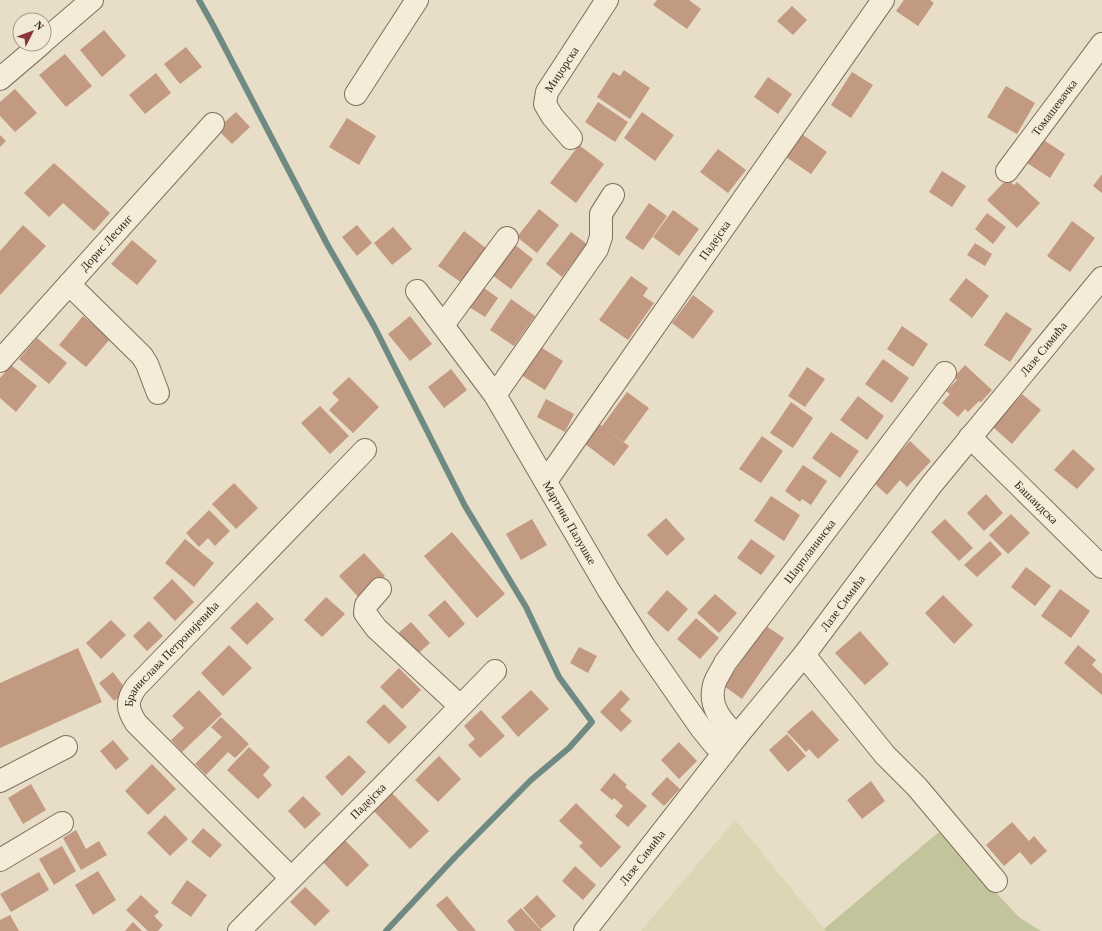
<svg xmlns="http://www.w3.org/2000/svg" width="1102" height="931" font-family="Georgia,serif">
<rect width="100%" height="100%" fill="#e8ddc6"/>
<path fill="#ddd5b4" d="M 735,820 L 826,931 L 641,931 Z"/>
<path fill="#c2c59b" d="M 939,832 L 1020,918 L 1041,931 L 826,931 L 824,929 Z"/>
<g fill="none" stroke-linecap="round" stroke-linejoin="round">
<path stroke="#6f8a82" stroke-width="6" d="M 199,0 L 213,25 L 327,244 L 374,326 L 465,506 L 526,607 L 559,677 L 592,722 L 569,748 L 531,780 L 456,856 L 386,931"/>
</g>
<path fill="#c29981" d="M 657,0 L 689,0 L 701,9 L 687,29 L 653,5 Z
M 904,0 L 930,0 L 934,3 L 918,26 L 896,11 Z
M 792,6 L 807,20 L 793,35 L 777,21 Z
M 104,30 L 126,56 L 102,77 L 80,50 Z
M 186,47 L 202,67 L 180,84 L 164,64 Z
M 65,54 L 92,86 L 66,107 L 39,75 Z
M 624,70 L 650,88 L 630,119 L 597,97 L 613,72 L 620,76 Z
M 852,72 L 873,85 L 851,118 L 831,105 Z
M 156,73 L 171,93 L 145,114 L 129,95 Z
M 768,77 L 792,94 L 778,114 L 754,97 Z
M 1006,86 L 1035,103 L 1017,134 L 987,117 Z
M 15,89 L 37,113 L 15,132 L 0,116 L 0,102 Z
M 598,102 L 628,122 L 615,142 L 585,122 Z
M 236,112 L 250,127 L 232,144 L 217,129 Z
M 642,112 L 674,135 L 655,161 L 624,138 Z
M 347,118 L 376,136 L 359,165 L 329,147 Z
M 799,132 L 827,152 L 811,174 L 783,155 Z
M 0,135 L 6,141 L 0,147 Z
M 1042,139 L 1065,154 L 1050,178 L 1027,163 Z
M 579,145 L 604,164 L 576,203 L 550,183 Z
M 718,149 L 746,170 L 728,193 L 700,172 Z
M 54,163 L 110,213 L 94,231 L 63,203 L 49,217 L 24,193 Z
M 942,171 L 966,186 L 952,207 L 929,192 Z
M 1102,174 L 1102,193 L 1093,186 Z
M 1007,179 L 1014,185 L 1017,182 L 1040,203 L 1017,228 L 987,200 Z
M 649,203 L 667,216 L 643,250 L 625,238 Z
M 539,209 L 559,225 L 537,253 L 517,237 Z
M 673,210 L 699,229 L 679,256 L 653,237 Z
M 987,213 L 1006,227 L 993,244 L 975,229 Z
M 1072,221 L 1095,238 L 1070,272 L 1047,256 Z
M 23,225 L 46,246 L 0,295 L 0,251 Z
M 357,225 L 372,243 L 357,256 L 342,237 Z
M 393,227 L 412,249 L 392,265 L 374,243 Z
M 464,231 L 487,249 L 462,283 L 438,266 Z
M 571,232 L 587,244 L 562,277 L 546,264 Z
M 132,240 L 157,261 L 137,285 L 111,264 Z
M 975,243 L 992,254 L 985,266 L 967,255 Z
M 514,244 L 533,259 L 511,289 L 492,275 Z
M 631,276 L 648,288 L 643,296 L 654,303 L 628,340 L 599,320 Z
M 966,278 L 989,296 L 972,318 L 949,300 Z
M 480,285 L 498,298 L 485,317 L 466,305 Z
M 693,295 L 714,311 L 693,339 L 672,323 Z
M 511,299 L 535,316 L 514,346 L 490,330 Z
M 1006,312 L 1032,329 L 1010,362 L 984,345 Z
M 83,316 L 110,339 L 86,367 L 59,345 Z
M 410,316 L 432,344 L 410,361 L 388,334 Z
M 902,326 L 928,344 L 913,367 L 887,349 Z
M 37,338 L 67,363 L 49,384 L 19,359 Z
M 539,346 L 563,361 L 545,390 L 521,375 Z
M 883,359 L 909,378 L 892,403 L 865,384 Z
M 11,365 L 37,386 L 16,412 L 0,398 L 0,378 Z
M 965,365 L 992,390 L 981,402 L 979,401 L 968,412 L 965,409 L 958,417 L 942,403 L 950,394 L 946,391 L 957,380 L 954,377 Z
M 807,367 L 825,379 L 805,407 L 788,396 Z
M 451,369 L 467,390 L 444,408 L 428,387 Z
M 349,377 L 379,407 L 353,433 L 329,410 L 339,400 L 332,393 Z
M 627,392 L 649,408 L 624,442 L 604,428 L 629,446 L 614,466 L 584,443 L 599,424 L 602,426 Z
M 1022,394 L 1041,410 L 1012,444 L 993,427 Z
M 858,396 L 884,416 L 867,440 L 840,420 Z
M 546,399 L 574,414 L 565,432 L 537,417 Z
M 791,402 L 813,418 L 793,448 L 770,433 Z
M 320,406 L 349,436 L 330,454 L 301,423 Z
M 831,432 L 859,451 L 840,478 L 812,458 Z
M 762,436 L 783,451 L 761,483 L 739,469 Z
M 910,441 L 931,461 L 907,487 L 900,480 L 887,495 L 873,482 Z
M 1073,449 L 1095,469 L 1077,489 L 1054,470 Z
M 803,465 L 827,481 L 811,505 L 802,499 L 800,502 L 785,491 Z
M 234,483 L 258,508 L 236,529 L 212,504 Z
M 986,494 L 1003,513 L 984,531 L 967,513 Z
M 771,496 L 800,515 L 784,541 L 754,521 Z
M 209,510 L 230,531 L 215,546 L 208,538 L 199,547 L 186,533 Z
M 1011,514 L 1030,533 L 1008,554 L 989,535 Z
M 666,518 L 685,539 L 667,556 L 647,535 Z
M 532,519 L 547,545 L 521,560 L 506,534 Z
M 945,519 L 973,548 L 959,561 L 931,532 Z
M 452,532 L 505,594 L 477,618 L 424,556 Z
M 185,539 L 214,563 L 194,587 L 165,563 Z
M 751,539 L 775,556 L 761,575 L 737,558 Z
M 990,541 L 1002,554 L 977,577 L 964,565 Z
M 364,553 L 385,576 L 361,600 L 339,576 Z
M 1026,567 L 1051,586 L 1035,606 L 1011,587 Z
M 172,579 L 194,602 L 175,621 L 153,598 Z
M 1060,589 L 1090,611 L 1071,638 L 1041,616 Z
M 667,590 L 688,609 L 668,632 L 647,613 Z
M 715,594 L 737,613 L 719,633 L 697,613 Z
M 943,595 L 973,625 L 954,644 L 925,613 Z
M 326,597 L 345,614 L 322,637 L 304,620 Z
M 445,600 L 465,624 L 449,638 L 428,615 Z
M 257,602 L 274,619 L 247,645 L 230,628 Z
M 696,618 L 719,638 L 700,659 L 677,639 Z
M 111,620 L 126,635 L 101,659 L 86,643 Z
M 149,621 L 163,636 L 147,651 L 133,636 Z
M 411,622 L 430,643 L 414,657 L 395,636 Z
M 766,626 L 784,638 L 742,699 L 724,686 Z
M 860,631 L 889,664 L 865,685 L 835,653 Z
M 229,645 L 252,668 L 223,696 L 201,673 Z
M 1078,645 L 1096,660 L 1092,665 L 1102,674 L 1102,695 L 1064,663 Z
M 579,647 L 597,656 L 588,673 L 570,663 Z
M 78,648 L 102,702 L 0,748 L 0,683 Z
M 399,668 L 421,690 L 402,709 L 380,687 Z
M 113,672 L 127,691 L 114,701 L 99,683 Z
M 199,690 L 222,714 L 182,752 L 171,740 L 184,728 L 172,716 Z
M 531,690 L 549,709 L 518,737 L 501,717 Z
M 621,690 L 630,699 L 620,710 L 632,721 L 621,732 L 600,712 Z
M 384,704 L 407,727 L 389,744 L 366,722 Z
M 481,710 L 505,736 L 480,758 L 468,745 L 475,739 L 464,726 Z
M 812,710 L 839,740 L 818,759 L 809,749 L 806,752 L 787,732 Z
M 221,717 L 249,744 L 235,758 L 228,752 L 206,775 L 195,764 L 222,737 L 211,727 Z
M 787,734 L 806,756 L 788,772 L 769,750 Z
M 113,740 L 129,759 L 116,770 L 100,751 Z
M 679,742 L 697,761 L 679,779 L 661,760 Z
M 249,747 L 270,767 L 263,775 L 272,785 L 258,799 L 227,770 Z
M 349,755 L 366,772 L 342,796 L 325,777 Z
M 439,756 L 461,779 L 438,802 L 415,780 Z
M 152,764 L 176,789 L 148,815 L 125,791 Z
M 614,773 L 627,785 L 625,787 L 647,806 L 628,827 L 615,816 L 623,806 L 614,798 L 612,800 L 600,790 Z
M 667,777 L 680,789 L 664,806 L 651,794 Z
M 871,781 L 885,801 L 862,819 L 847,800 Z
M 31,784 L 46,810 L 23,824 L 8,798 Z
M 390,791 L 429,831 L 410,849 L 372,809 Z
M 303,796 L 321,814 L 305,829 L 288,811 Z
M 576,803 L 621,847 L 601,868 L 579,846 L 583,843 L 559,821 Z
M 165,815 L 188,839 L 170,856 L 147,833 Z
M 1012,822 L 1029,841 L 1034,836 L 1047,851 L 1031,865 L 1020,852 L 1004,866 L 986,845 Z
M 203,828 L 222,845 L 210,858 L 191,842 Z
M 76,830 L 86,849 L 99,841 L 107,855 L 81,870 L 63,838 Z
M 342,837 L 369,865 L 347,887 L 320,859 Z
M 62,846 L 76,871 L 54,885 L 39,859 Z
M 575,866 L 596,885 L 583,900 L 562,881 Z
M 98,871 L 116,900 L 93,915 L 75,885 Z
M 39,872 L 49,890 L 11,912 L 0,894 Z
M 187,880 L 207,895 L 191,917 L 171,903 Z
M 305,887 L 330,911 L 315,926 L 290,902 Z
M 141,895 L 159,912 L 154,916 L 163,925 L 158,931 L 148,931 L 126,910 Z
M 537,895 L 556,916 L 541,929 L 523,908 Z
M 447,896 L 476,931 L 458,931 L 436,905 Z
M 521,908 L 542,931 L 515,931 L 507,921 Z
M 10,915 L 19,931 L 0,931 L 0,920 Z
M 133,922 L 142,931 L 125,931 Z"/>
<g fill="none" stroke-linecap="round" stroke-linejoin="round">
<g stroke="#826f5e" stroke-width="24">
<g id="minor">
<path d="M 44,41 L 92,0"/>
<path d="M 0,79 L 41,44"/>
<path d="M 356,94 L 417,0"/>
<path id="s1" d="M 571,138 L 552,116 L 545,104 L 547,92 L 607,0"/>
<path id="s2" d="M 1007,171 L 1102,44"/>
<path d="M 69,284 L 142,356 L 147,364 L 158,393"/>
<path id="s3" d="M 417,291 L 495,395 L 608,589 L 644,646 L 701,728 L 714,744 L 724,753"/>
<path d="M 443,325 L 507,238"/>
<path id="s4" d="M 0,361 L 213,124"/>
<path d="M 495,395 L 597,249 L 601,237 L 601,214 L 613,195"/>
<path id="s5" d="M 970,437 L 1102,567"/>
<path id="s6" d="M 546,481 L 883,0"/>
<path d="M 380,589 L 366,605 L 365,613 L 376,628 L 460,706"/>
<path d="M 804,655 L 885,755 L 917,787 L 996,881"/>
<path id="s7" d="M 737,736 C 723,723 708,707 714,685 C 716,677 722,670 725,663 L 945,373"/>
<path d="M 0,781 L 66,747"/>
<path d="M 0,860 L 62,823"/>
<path id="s8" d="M 291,878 L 136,723 C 127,709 126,701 136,687 L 365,450"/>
<path id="s9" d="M 239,931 L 388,781 L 495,671"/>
<path id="s10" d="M 585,931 L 737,736 L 804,655 L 932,484 L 1102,278"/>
</g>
</g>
<use href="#minor" stroke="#f4ebd8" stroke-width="22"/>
</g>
<g text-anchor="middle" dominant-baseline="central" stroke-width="3" stroke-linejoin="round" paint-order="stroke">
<g font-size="12" fill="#342920" stroke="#f1e8d5">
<text stroke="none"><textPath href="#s1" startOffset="82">Миџорска</textPath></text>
<text stroke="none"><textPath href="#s2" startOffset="79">Томашевачка</textPath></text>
<text stroke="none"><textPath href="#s6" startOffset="294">Падејска</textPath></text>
<text stroke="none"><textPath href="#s4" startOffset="159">Дорис Лесинг</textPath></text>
<text stroke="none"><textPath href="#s10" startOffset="741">Лазе Симића</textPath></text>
<text stroke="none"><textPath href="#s5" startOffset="93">Башаидска</textPath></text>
<text stroke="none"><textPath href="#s3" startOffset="278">Мартина Палушке</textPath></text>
<text stroke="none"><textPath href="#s7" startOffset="224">Шарпланинска</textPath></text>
<text stroke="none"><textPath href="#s10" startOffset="417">Лазе Симића</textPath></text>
<text stroke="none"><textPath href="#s8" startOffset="306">Бранислава Петронијевића</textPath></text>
<text stroke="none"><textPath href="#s9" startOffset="183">Падејска</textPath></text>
<text stroke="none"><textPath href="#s10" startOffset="93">Лазе Симића</textPath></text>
</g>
</g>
<g transform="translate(32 32) rotate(48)"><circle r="19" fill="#f1e8d5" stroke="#a59c8d"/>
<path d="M0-3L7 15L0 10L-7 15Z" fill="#89363a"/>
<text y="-6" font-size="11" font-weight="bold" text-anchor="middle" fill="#342920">N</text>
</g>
</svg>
